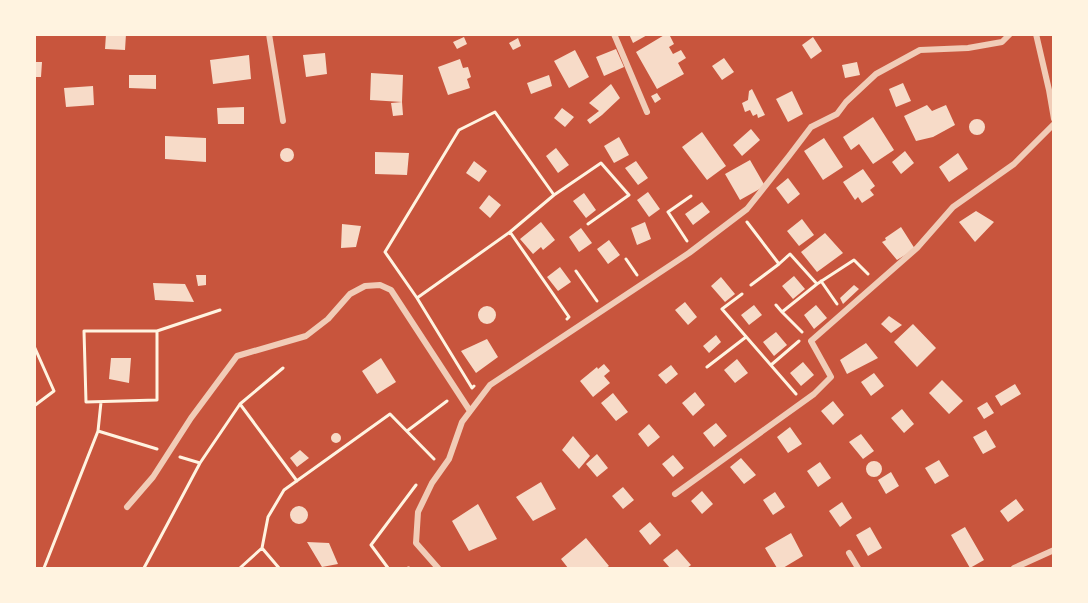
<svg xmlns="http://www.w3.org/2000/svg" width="1088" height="603" font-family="Barlow,sans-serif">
<rect width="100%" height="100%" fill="#c8553d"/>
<path fill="#f7dbc8" d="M 106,34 L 126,34 L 125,50 L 105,49 Z
M 629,34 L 649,34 L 633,43 Z
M 666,34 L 669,34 L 674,44 L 669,47 L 673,54 L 681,50 L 686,58 L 678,63 L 684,74 L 657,89 L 636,52 Z
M 464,37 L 467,44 L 457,49 L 453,42 Z
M 813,37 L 822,51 L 811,59 L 802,45 Z
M 518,38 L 521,46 L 513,50 L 509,43 Z
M 616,49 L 624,67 L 604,76 L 596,57 Z
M 575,50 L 589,77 L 569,88 L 554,61 Z
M 325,53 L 327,74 L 306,77 L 303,55 Z
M 249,55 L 251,79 L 213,84 L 210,60 Z
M 724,58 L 734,72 L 722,80 L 712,66 Z
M 460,59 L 463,68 L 468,67 L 471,77 L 467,79 L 470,88 L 448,95 L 438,67 Z
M 34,62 L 42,62 L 41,77 L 34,77 Z
M 857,62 L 860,75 L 845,78 L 842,65 Z
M 371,73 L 403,75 L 402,102 L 403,115 L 393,116 L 391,103 L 402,102 L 370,100 Z
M 129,75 L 156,75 L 156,89 L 129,88 Z
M 549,75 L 552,86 L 531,94 L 527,83 Z
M 903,83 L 911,101 L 896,107 L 889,89 Z
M 611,84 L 620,98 L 602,115 L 590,124 L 587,120 L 599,111 L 589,103 Z
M 93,86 L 94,105 L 66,107 L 64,88 Z
M 752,89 L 765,115 L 758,118 L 757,114 L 753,116 L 750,110 L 745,112 L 742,103 L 748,100 L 749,91 Z
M 792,91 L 803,114 L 788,122 L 776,99 Z
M 657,93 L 661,99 L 655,103 L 651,96 Z
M 927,105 L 932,111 L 946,105 L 955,125 L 933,137 L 916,141 L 904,116 Z
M 244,107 L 244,124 L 218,124 L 217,108 Z
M 562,108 L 574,117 L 565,127 L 554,118 Z
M 873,117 L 894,150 L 873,164 L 859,144 L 851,150 L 843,137 Z
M969 127a8 8 0 1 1 16 0a8 8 0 1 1-16 0Z
M 751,129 L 760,140 L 742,156 L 733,145 Z
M 702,132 L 726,166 L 707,180 L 682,147 Z
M 165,136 L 206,138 L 206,162 L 165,159 Z
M 619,137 L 629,155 L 614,163 L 604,146 Z
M 824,138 L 843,167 L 823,180 L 804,151 Z
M280 155a7 7 0 1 1 14 0a7 7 0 1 1-14 0Z
M 556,148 L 569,165 L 558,173 L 546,156 Z
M 905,151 L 914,163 L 901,174 L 892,162 Z
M 375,152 L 409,153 L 407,175 L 375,174 Z
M 958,153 L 968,169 L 949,182 L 939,167 Z
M 750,160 L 765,186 L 740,200 L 725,174 Z
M 474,161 L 487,171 L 479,182 L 466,173 Z
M 636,161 L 648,178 L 638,185 L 625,168 Z
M 863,169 L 875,186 L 870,190 L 874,195 L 862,203 L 858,197 L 855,200 L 843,182 Z
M 788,178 L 800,194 L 788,204 L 776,188 Z
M 648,192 L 660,209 L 649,217 L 637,200 Z
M 584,193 L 596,210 L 586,218 L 573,201 Z
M 489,195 L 501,205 L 490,218 L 479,208 Z
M 702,202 L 710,212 L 693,225 L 685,214 Z
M 976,211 L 994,222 L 975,242 L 959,222 Z
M 802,219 L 814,235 L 799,246 L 787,231 Z
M 541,222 L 555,240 L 543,250 L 541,247 L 533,254 L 520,239 Z
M 645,222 L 651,239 L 637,245 L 631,228 Z
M 342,224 L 361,226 L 356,247 L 341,248 Z
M 901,227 L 915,249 L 897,260 L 882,242 L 886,240 L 885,238 Z
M 581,228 L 592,243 L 579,252 L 569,237 Z
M 825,233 L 843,253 L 817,272 L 801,252 Z
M 609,240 L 620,255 L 608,264 L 597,249 Z
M 560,267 L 571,282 L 558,291 L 547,277 Z
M 196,275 L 206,275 L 206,285 L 198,286 Z
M 794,276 L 805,289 L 793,299 L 782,286 Z
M 721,277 L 735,294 L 725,302 L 711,286 Z
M 153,283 L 185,284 L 194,302 L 155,300 Z
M 854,285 L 859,289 L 843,304 L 840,298 Z
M 685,302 L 697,317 L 688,325 L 675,310 Z
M 754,305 L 762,315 L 749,325 L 741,315 Z
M 816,305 L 827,318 L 814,329 L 804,315 Z
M478 315a9 9 0 1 1 18 0a9 9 0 1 1-18 0Z
M 889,316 L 902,325 L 891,333 L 881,324 Z
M 913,324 L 936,348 L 917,367 L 894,342 Z
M 776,332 L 787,345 L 774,356 L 763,342 Z
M 716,335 L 721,342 L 709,353 L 703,346 Z
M 487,339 L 498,357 L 476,373 L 461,351 Z
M 866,343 L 878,358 L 847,374 L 840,360 Z
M 111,358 L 131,358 L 129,383 L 109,379 Z
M 381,358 L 396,382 L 377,394 L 362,371 Z
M 737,359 L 748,373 L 735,383 L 724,370 Z
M 803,362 L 814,375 L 801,386 L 790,373 Z
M 604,364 L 610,371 L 604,376 L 610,383 L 593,397 L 580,381 L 597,367 L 598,369 Z
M 671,365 L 678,374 L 666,384 L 658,375 Z
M 874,373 L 884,386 L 871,396 L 861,382 Z
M 942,380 L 963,401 L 949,414 L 929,393 Z
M 1015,384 L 1021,394 L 1001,406 L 995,396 Z
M 695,392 L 705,405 L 693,416 L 682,403 Z
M 613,393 L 628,412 L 616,421 L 601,403 Z
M 833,401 L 844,415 L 833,425 L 821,411 Z
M 987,402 L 994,413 L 984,419 L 977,408 Z
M 902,409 L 914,424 L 904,433 L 891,418 Z
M 716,423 L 727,436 L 714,447 L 703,433 Z
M 649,424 L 660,437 L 648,447 L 638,434 Z
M 790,427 L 802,444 L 788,453 L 777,437 Z
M 986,430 L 996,447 L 983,454 L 973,437 Z
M331 438a5 5 0 1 1 10 0a5 5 0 1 1-10 0Z
M 861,434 L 874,451 L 863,459 L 849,442 Z
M 573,436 L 590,456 L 579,469 L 562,450 Z
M 300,450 L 309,458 L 297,467 L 290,458 Z
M 597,454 L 608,468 L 597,477 L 586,464 Z
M 673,455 L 684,468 L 673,477 L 662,464 Z
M 741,458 L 756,475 L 744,484 L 730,467 Z
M 939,460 L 949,476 L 935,484 L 925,468 Z
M866 469a8 8 0 1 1 16 0a8 8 0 1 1-16 0Z
M 820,462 L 831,478 L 818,487 L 807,471 Z
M 891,472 L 899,486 L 886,494 L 878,480 Z
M 541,482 L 556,509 L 533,521 L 516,497 Z
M 623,487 L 634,500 L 623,509 L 612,496 Z
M 702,491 L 713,504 L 702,514 L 691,501 Z
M 775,492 L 785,507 L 773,515 L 763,500 Z
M 1016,499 L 1024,510 L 1008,522 L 1000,511 Z
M 842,502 L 852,518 L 840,527 L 829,511 Z
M 478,504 L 497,539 L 469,551 L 452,521 Z
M290 515a9 9 0 1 1 18 0a9 9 0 1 1-18 0Z
M 650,522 L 661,535 L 650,545 L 639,531 Z
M 870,527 L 882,548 L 868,556 L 856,535 Z
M 965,527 L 984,560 L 970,568 L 951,535 Z
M 791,533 L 803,556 L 783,568 L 777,568 L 765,548 Z
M 586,538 L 609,566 L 606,568 L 568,568 L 561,559 Z
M 307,542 L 329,543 L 338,564 L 322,567 Z
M 677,549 L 691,565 L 687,568 L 670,568 L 663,560 Z"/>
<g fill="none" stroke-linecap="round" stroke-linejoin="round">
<path stroke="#fff3e0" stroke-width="3" d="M 554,195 L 601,163 L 629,195 L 588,224
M 747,222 L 779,264 L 751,285
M 687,241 L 668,212 L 691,196
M 626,259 L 637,275
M 576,271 L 597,301
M 821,281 L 837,304
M 817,284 L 854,260 L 868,274
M 742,294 L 722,309 L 796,394
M 417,298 L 510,232 L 569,317 L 567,319
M 776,305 L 782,312 L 817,284 L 790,254 L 779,264
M 782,312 L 802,332
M 84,331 L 157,331 L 157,400 L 86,402 Z
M 157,331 L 220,310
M 34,346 L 54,391 L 34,406
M 771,365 L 799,341
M 707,367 L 746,337
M 474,386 L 472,388 L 417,298 L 385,252 L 459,130 L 495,112 L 554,195 L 510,232
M 101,402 L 98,431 L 157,449
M 240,404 L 283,368
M 407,431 L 447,401
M 180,457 L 200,463 L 240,404 L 297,481
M 262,548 L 268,517 L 284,490 L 390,414 L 434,459
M 44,568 L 98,431
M 144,568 L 200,463
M 240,568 L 262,548 L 279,568
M 388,568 L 371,545 L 416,485
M 408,568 L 409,568"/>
<path stroke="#f1ccb7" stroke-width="6" d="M 269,34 L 283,121
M 614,34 L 647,112
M 1036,34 L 1049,90 L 1054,119
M 675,494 L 814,394 L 831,377 L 811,341 L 917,248 L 953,207 L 1014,164 L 1054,124
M 127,507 L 153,477 L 191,418 L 237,356 L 306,336 L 328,319 L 350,294 L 365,286 L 380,285 L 391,290 L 470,411
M 849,553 L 858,568
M 438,568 L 416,543 L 418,512 L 432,483 L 449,459 L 462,422 L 490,385 L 689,253 L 747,209 L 789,156 L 811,127 L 837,114 L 846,102 L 876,74 L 920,50 L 968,48 L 1002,42 L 1010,34
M 1014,568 L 1054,550"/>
</g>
<rect width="1088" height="603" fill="none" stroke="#fff3e0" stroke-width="72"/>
</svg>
